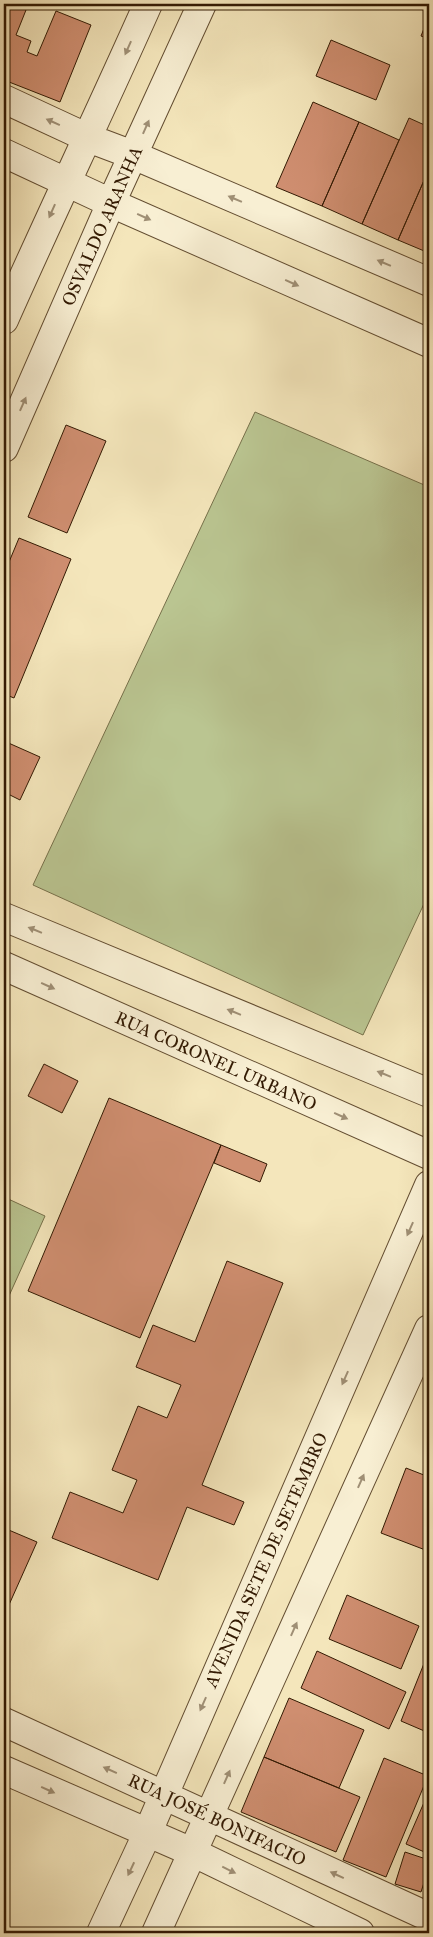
<svg xmlns="http://www.w3.org/2000/svg" width="433" height="1937" font-family="'IM FELL Great Primer',serif">
<rect width="100%" height="100%" fill="#f4e6bb"/>
<filter id="stains"><feTurbulence type="fractalNoise" baseFrequency=".004" numOctaves="4"/><feColorMatrix values="0 0 0 0 .2 0 0 0 0 .09 0 0 0 0 .02 0 0 0 .5 -.17"/></filter>
<radialGradient id="worn" r=".72"><stop offset=".6" stop-color="#630" stop-opacity="0"/><stop offset="1" stop-color="#630" stop-opacity=".3"/></radialGradient>
<path fill="#bac591" stroke="#76704a" d="M 255,412 L 429,487 L 429,893 L 363,1035 L 33,885 Z
M 4,1197 L 45,1216 L 4,1307 Z"/>
<path fill="#cf8e70" stroke="#331a03" d="M 4,4 L 10,4 L 26,10 L 16,35 L 31,41 L 27,52 L 37,56 L 56,11 L 91,25 L 60,102 L 4,80 Z
M 407,4 L 429,4 L 429,12 Z
M 429,16 L 429,39 L 421,36 Z
M 331,40 L 390,65 L 376,100 L 316,76 Z
M 313,102 L 359,122 L 322,206 L 276,187 Z
M 409,118 L 429,127 L 429,169 L 398,240 L 362,224 Z
M 359,122 L 399,140 L 362,224 L 322,206 Z
M 429,169 L 429,253 L 398,240 Z
M 66,425 L 106,441 L 67,533 L 28,517 Z
M 19,538 L 71,559 L 14,698 L 4,694 L 4,574 Z
M 4,741 L 40,757 L 20,800 L 4,792 Z
M 44,1064 L 78,1081 L 62,1113 L 28,1096 Z
M 109,1098 L 221,1145 L 140,1338 L 28,1291 Z
M 221,1145 L 267,1164 L 260,1182 L 214,1163 Z
M 227,1261 L 283,1283 L 202,1485 L 244,1502 L 234,1525 L 187,1507 L 158,1580 L 52,1538 L 70,1492 L 123,1513 L 137,1480 L 112,1470 L 138,1406 L 167,1418 L 181,1385 L 136,1367 L 153,1325 L 195,1342 Z
M 406,1468 L 429,1477 L 428,1551 L 381,1533 Z
M 4,1528 L 37,1542 L 4,1616 Z
M 347,1595 L 419,1626 L 401,1669 L 329,1639 Z
M 317,1651 L 406,1692 L 389,1729 L 301,1688 Z
M 429,1651 L 429,1733 L 401,1721 Z
M 289,1698 L 364,1730 L 339,1788 L 264,1757 Z
M 264,1757 L 360,1797 L 336,1852 L 241,1812 Z
M 384,1758 L 428,1776 L 386,1877 L 343,1860 Z
M 429,1791 L 429,1854 L 406,1844 Z
M 405,1852 L 429,1860 L 429,1867 L 421,1892 L 395,1884 Z"/>
<g fill="none" stroke-linecap="round" stroke-linejoin="round">
<g stroke="#634d31" stroke-width="30">
<path id="minor" d="M 4,99 L 88,138 L 133,155 L 429,282
M 4,153 L 111,203 L 429,343
M 4,320 C 51,214 101,110 148,4
M 4,448 L 111,203 L 202,4
M 4,917 L 429,1093
M 4,966 L 429,1155
M 4,1722 L 429,1917
M 4,1770 L 192,1852 L 360,1933
M 101,1933 L 147,1834 L 429,1185
M 156,1933 L 429,1329"/>
</g>
<use href="#minor" stroke="#f8efd3" stroke-width="28"/>
</g>
<defs><path id="oneway-solid" d="M-6-.8H1V-3.2L6.5 0L1 3.2V.8H-6Z" transform="scale(1.25)"/></defs>
<g fill="#9f8f75">
<use href="#oneway-solid" transform="translate(128 48) rotate(114)"/>
<use href="#oneway-solid" transform="translate(53 122) rotate(-156)"/>
<use href="#oneway-solid" transform="translate(146 127) rotate(-66)"/>
<use href="#oneway-solid" transform="translate(235 199) rotate(-157)"/>
<use href="#oneway-solid" transform="translate(52 211) rotate(114)"/>
<use href="#oneway-solid" transform="translate(144 217) rotate(24)"/>
<use href="#oneway-solid" transform="translate(384 263) rotate(-157)"/>
<use href="#oneway-solid" transform="translate(292 283) rotate(24)"/>
<use href="#oneway-solid" transform="translate(23 404) rotate(-66)"/>
<use href="#oneway-solid" transform="translate(35 930) rotate(-158)"/>
<use href="#oneway-solid" transform="translate(48 986) rotate(24)"/>
<use href="#oneway-solid" transform="translate(234 1012) rotate(-158)"/>
<use href="#oneway-solid" transform="translate(384 1074) rotate(-158)"/>
<use href="#oneway-solid" transform="translate(341 1116) rotate(24)"/>
<use href="#oneway-solid" transform="translate(410 1229) rotate(114)"/>
<use href="#oneway-solid" transform="translate(345 1378) rotate(114)"/>
<use href="#oneway-solid" transform="translate(361 1481) rotate(-66)"/>
<use href="#oneway-solid" transform="translate(294 1629) rotate(-66)"/>
<use href="#oneway-solid" transform="translate(203 1704) rotate(114)"/>
<use href="#oneway-solid" transform="translate(110 1770) rotate(-156)"/>
<use href="#oneway-solid" transform="translate(227 1777) rotate(-66)"/>
<use href="#oneway-solid" transform="translate(48 1790) rotate(24)"/>
<use href="#oneway-solid" transform="translate(131 1869) rotate(115)"/>
<use href="#oneway-solid" transform="translate(229 1870) rotate(26)"/>
<use href="#oneway-solid" transform="translate(337 1875) rotate(-155)"/>
</g>
<g text-anchor="middle" dominant-baseline="central" stroke-width="5" stroke-linejoin="round" paint-order="stroke">
<g font-size="18" fill="#331a03" stroke="#f8efd3">
<text transform="translate(102 226) rotate(-66)">OSVALDO ARANHA</text>
<text transform="translate(216 1061) rotate(24)">RUA CORONEL URBANO</text>
<text transform="translate(266 1560) rotate(-66)">AVENIDA SETE DE SETEMBRO</text>
<text transform="translate(217 1820) rotate(25)">RUA JOSÉ BONIFACIO</text>
</g>
</g>
<rect width="433" height="1937" fill="none" stroke="#f4e6bb" stroke-width="20"/>
<rect x="5" y="5" width="423" height="1927" fill="none" stroke="#331a03" stroke-width="2.5"/>
<rect x="10" y="10" width="413" height="1917" fill="none" stroke="#331a03"/>
<rect width="100%" height="100%" filter="url(#stains)"/>
<rect width="100%" height="100%" fill="url(#worn)"/>
</svg>
